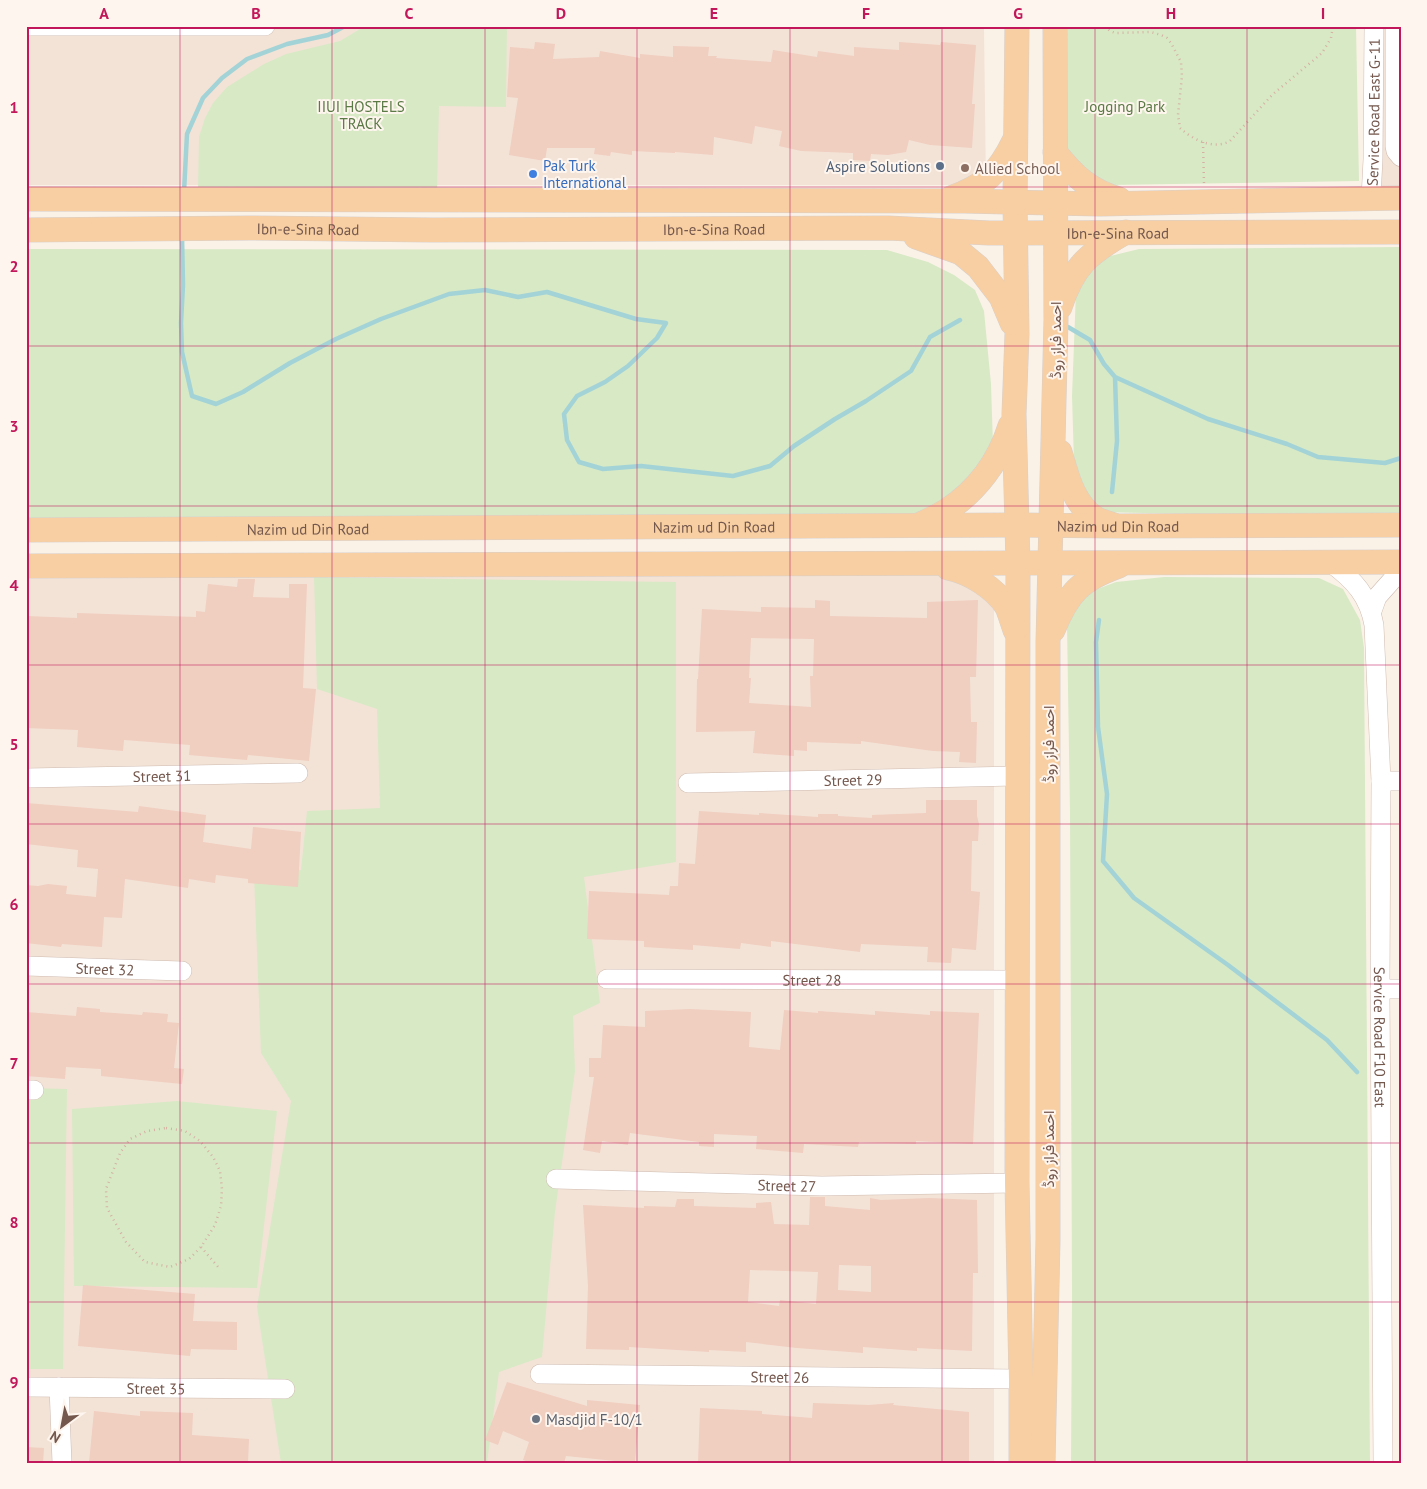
<svg xmlns="http://www.w3.org/2000/svg" width="1427" height="1489" font-family="'PT Sans',Vazirmatn,sans-serif">
<rect width="100%" height="100%" fill="#fbf2e7"/>
<path fill="#f3e3d6" d="M 26,26 L 984,26 L 986,185 L 26,185 Z
M 1374,26 L 1401,26 L 1401,198 L 1371,198 Z
M 26,569 L 994,575 L 994,1463 L 26,1463 Z"/>
<path fill="#d8e9c6" d="M 365,26 L 507,26 L 506,107 L 439,106 L 437,192 L 198,191 L 199,137 L 205,118 L 213,103 L 227,87 L 264,64 L 286,54 L 340,41 Z
M 1045,26 L 1356,26 L 1359,181 L 1045,186 Z
M 1401,247 L 1401,517 L 1323,517 L 1098,512 L 1090,502 L 1074,463 L 1072,396 L 1076,291 L 1094,260 L 1139,249 Z
M 26,249 L 887,250 L 928,262 L 954,275 L 975,290 L 984,311 L 991,384 L 993,445 L 963,493 L 923,517 L 26,522 Z
M 314,577 L 676,582 L 676,862 L 584,877 L 600,1003 L 573,1016 L 575,1071 L 555,1212 L 542,1357 L 499,1372 L 487,1463 L 281,1463 L 257,1307 L 291,1101 L 261,1053 L 254,876 L 301,870 L 307,811 L 380,808 L 377,709 L 317,689 Z
M 1164,577 L 1319,578 L 1343,589 L 1360,620 L 1364,648 L 1370,1463 L 1071,1463 L 1072,1294 L 1070,813 L 1067,625 L 1079,596 L 1116,582 Z
M 26,1088 L 67,1089 L 63,1369 L 26,1369 Z
M 177,1101 L 277,1111 L 257,1288 L 74,1286 L 72,1109 Z"/>
<g fill="none" stroke-linecap="round" stroke-linejoin="round">
<path stroke="#a3d3d6" stroke-width="4.5" d="M 184,192 L 187,134 L 203,98 L 222,78 L 247,59 L 287,44 L 328,35 L 345,26
M 182,235 L 183,285 L 181,323 L 182,352 L 192,396 L 216,404 L 243,392 L 290,363 L 336,339 L 381,319 L 449,294 L 485,290 L 518,297 L 547,292 L 636,319 L 666,323 L 657,338 L 628,366 L 605,382 L 577,396 L 564,414 L 567,440 L 579,462 L 603,469 L 641,466 L 733,476 L 770,466 L 794,446 L 835,419 L 866,401 L 911,371 L 930,337 L 960,320
M 1068,327 L 1090,340 L 1104,364 L 1115,377 L 1208,419 L 1287,444 L 1318,457 L 1385,463 L 1401,458
M 1112,492 L 1117,441 L 1115,377
M 1099,620 L 1096,642 L 1098,727 L 1107,794 L 1103,861 L 1134,898 L 1228,965 L 1327,1040 L 1357,1072"/>
</g>
<path fill="#f0cec0" fill-rule="evenodd" d="M 535,42 L 555,44 L 553,59 L 599,57 L 600,51 L 640,58 L 640,54 L 673,57 L 673,46 L 709,47 L 708,56 L 717,56 L 716,58 L 771,62 L 773,50 L 817,57 L 818,51 L 854,56 L 854,47 L 899,50 L 899,42 L 940,45 L 941,42 L 976,45 L 972,104 L 975,104 L 972,148 L 930,145 L 909,140 L 906,152 L 888,155 L 871,154 L 870,161 L 853,160 L 853,153 L 801,151 L 779,146 L 782,131 L 755,126 L 752,144 L 714,137 L 713,155 L 675,152 L 675,153 L 632,151 L 632,155 L 611,152 L 610,156 L 594,154 L 595,148 L 547,148 L 545,161 L 509,155 L 518,98 L 507,97 L 510,47 L 534,49 Z
M 238,579 L 255,579 L 253,597 L 289,598 L 289,584 L 307,584 L 303,688 L 316,689 L 309,761 L 248,755 L 247,760 L 189,755 L 190,745 L 124,740 L 123,751 L 77,747 L 78,730 L 26,728 L 26,616 L 77,618 L 77,613 L 196,617 L 196,611 L 205,612 L 208,584 L 237,587 Z
M 815,600 L 830,601 L 830,616 L 927,618 L 927,602 L 978,600 L 976,677 L 970,677 L 971,722 L 977,722 L 976,763 L 959,762 L 960,752 L 933,751 L 861,741 L 861,744 L 807,742 L 807,751 L 794,750 L 794,756 L 753,753 L 755,731 L 696,732 L 697,679 L 698,679 L 702,609 L 761,612 L 761,607 L 815,608 ZM 751,638 L 814,639 L 813,676 L 810,676 L 811,707 L 749,703 L 751,678 L 749,678 Z
M 926,800 L 977,800 L 977,816 L 979,824 L 978,841 L 972,841 L 971,891 L 980,892 L 976,950 L 952,948 L 951,963 L 927,962 L 928,947 L 861,944 L 860,952 L 771,941 L 771,947 L 741,943 L 740,949 L 693,945 L 693,950 L 644,947 L 644,941 L 587,939 L 589,891 L 669,895 L 670,886 L 678,886 L 679,863 L 695,864 L 699,811 L 759,815 L 759,813 L 818,817 L 818,814 L 838,814 L 838,816 L 872,818 L 872,815 L 926,813 Z
M 26,803 L 138,812 L 139,806 L 206,815 L 203,842 L 251,849 L 253,827 L 301,832 L 298,887 L 248,883 L 248,879 L 216,875 L 215,883 L 189,879 L 188,888 L 125,879 L 122,918 L 104,917 L 102,947 L 62,944 L 61,947 L 26,943 L 26,885 L 38,886 L 48,884 L 67,886 L 66,894 L 96,897 L 98,869 L 77,867 L 78,850 L 26,844 Z
M 77,1007 L 100,1009 L 100,1012 L 142,1015 L 143,1012 L 168,1014 L 167,1022 L 179,1023 L 174,1068 L 184,1069 L 182,1084 L 101,1076 L 101,1069 L 66,1067 L 65,1079 L 26,1076 L 26,1012 L 76,1016 Z
M 690,1009 L 751,1012 L 749,1047 L 780,1050 L 784,1010 L 818,1013 L 818,1011 L 875,1015 L 875,1011 L 930,1015 L 930,1011 L 979,1013 L 973,1144 L 916,1141 L 916,1144 L 859,1142 L 858,1147 L 804,1144 L 803,1153 L 756,1149 L 757,1136 L 714,1134 L 714,1147 L 699,1146 L 699,1142 L 630,1133 L 628,1145 L 602,1141 L 600,1153 L 583,1150 L 594,1077 L 589,1077 L 589,1058 L 601,1058 L 603,1025 L 645,1027 L 645,1011 Z
M 810,1197 L 825,1197 L 825,1206 L 870,1210 L 870,1198 L 881,1200 L 929,1198 L 977,1200 L 978,1273 L 973,1273 L 972,1351 L 917,1348 L 917,1351 L 863,1347 L 863,1353 L 797,1348 L 746,1342 L 746,1352 L 709,1350 L 709,1352 L 629,1347 L 629,1350 L 586,1349 L 588,1286 L 583,1205 L 644,1208 L 644,1206 L 675,1207 L 677,1199 L 694,1199 L 694,1206 L 756,1208 L 756,1203 L 771,1202 L 774,1224 L 809,1225 ZM 839,1265 L 871,1266 L 871,1292 L 838,1290 ZM 750,1270 L 818,1272 L 816,1304 L 780,1300 L 779,1306 L 748,1302 Z
M 83,1285 L 195,1294 L 193,1321 L 237,1322 L 237,1350 L 191,1349 L 190,1356 L 78,1346 Z
M 507,1382 L 587,1406 L 587,1400 L 640,1405 L 635,1463 L 566,1456 L 564,1463 L 532,1463 L 523,1460 L 529,1442 L 503,1431 L 498,1445 L 485,1440 Z
M 813,1403 L 869,1405 L 894,1403 L 893,1405 L 969,1412 L 969,1463 L 698,1463 L 700,1408 L 762,1411 L 762,1414 L 812,1418 Z
M 94,1411 L 140,1416 L 140,1411 L 193,1413 L 192,1435 L 249,1439 L 248,1463 L 89,1463 Z
M 26,1447 L 44,1448 L 43,1463 L 26,1463 Z"/>
<g fill="none" stroke-linecap="round" stroke-linejoin="round">
<g stroke="#cfbbb1" stroke-width="20">
<g id="minor">
<path d="M 26,26 L 265,26"/>
<path d="M 1395,26 L 1395,146 L 1396,151 L 1401,157"/>
<path id="s1" d="M 1371,198 L 1373,159 L 1374,26"/>
<path id="s2" d="M 1331,563 C 1354,580 1369,596 1374,625 L 1381,781 L 1380,989 L 1383,1463"/>
<path d="M 1372,611 L 1377,597 L 1401,570"/>
<path id="s3" d="M 26,778 L 298,773"/>
<path d="M 1381,781 L 1401,781"/>
<path id="s4" d="M 688,783 L 1017,776"/>
<path id="s5" d="M 26,966 L 182,971"/>
<path id="s6" d="M 607,979 L 1017,980"/>
<path d="M 1380,989 L 1401,989"/>
<path d="M 26,1090 L 34,1090"/>
<path id="s7" d="M 556,1179 L 822,1186 L 1017,1183"/>
<path id="s8" d="M 540,1374 L 1021,1379"/>
<path id="s9" d="M 26,1387 L 285,1389"/>
<path d="M 59,1387 L 62,1463"/>
</g>
</g>
<g stroke="#d8d0cd" stroke-width="25">
<g id="major">
<path d="M 1017,26 L 1015,202 L 1017,334 L 1014,414 L 1018,563 L 1017,1183 L 1021,1379 L 1021,1463"/>
<path d="M 1055,152 C 1074,176 1090,191 1119,199"/>
<path d="M 951,198 C 985,185 998,174 1014,141"/>
<path d="M 26,199 L 965,201 L 1100,204 L 1401,198"/>
<path id="s10" d="M 26,230 L 249,228 L 432,230 L 888,228 L 989,233 L 1401,232"/>
<path d="M 916,237 L 961,253 L 978,267 L 1001,297 L 1012,323"/>
<path d="M 1060,307 C 1073,266 1089,253 1126,232"/>
<path d="M 1060,452 C 1067,476 1073,503 1095,518 C 1100,521 1108,523 1114,525"/>
<path d="M 921,524 C 929,520 938,516 946,511 C 977,491 999,461 1010,426"/>
<path id="s11" d="M 26,530 L 1016,525 L 1117,526 L 1401,525"/>
<path d="M 26,566 L 1401,562"/>
<path d="M 948,568 C 969,572 995,588 1007,607 C 1010,614 1012,622 1015,630"/>
<path d="M 1053,630 C 1068,593 1080,580 1119,566"/>
<path d="M 1043,1463 L 1048,1240 L 1048,642 L 1056,320 L 1055,26"/>
</g>
</g>
<path stroke="#d5b1a3" stroke-width="2.5" stroke-dasharray="1 4" stroke-linecap="butt" d="M 1105,26 L 1110,31 L 1115,33 L 1151,32 L 1161,35 L 1167,38 L 1171,43 L 1181,62 L 1182,76 L 1178,115 L 1180,128 C 1193,140 1214,150 1230,141 L 1272,95 L 1322,53 L 1331,38 L 1333,26
M 1203,142 L 1204,183
M 166,1128 L 185,1131 L 200,1141 L 213,1157 L 220,1171 L 222,1189 L 221,1206 L 215,1225 L 201,1247 L 189,1259 L 170,1267 L 145,1262 L 126,1242 L 107,1208 L 106,1189 L 120,1153 L 130,1139 L 147,1131 Z
M 201,1247 L 219,1268"/>
<use href="#minor" stroke="#fff" stroke-width="19"/>
<use href="#major" stroke="#f7cfa3" stroke-width="24"/>
</g>
<path fill="none" stroke="#c2185b" stroke-width="1" stroke-opacity="0.55" d="M 180,26 L 180,1463M 332,26 L 332,1463M 485,26 L 485,1463M 637,26 L 637,1463M 790,26 L 790,1463M 942,26 L 942,1463M 1095,26 L 1095,1463M 1247,26 L 1247,1463M 26,187 L 1401,187M 26,346 L 1401,346M 26,506 L 1401,506M 26,665 L 1401,665M 26,824 L 1401,824M 26,984 L 1401,984M 26,1143 L 1401,1143M 26,1302 L 1401,1302"/>
<circle fill="#5c6f8a" stroke="#fef6ee" stroke-width="2" cx="940" cy="166" r="5"/>
<circle fill="#8d6e63" stroke="#fef6ee" stroke-width="2" cx="965" cy="168" r="5"/>
<circle fill="#3f7fe0" stroke="#fef6ee" stroke-width="2" cx="533" cy="174" r="5"/>
<circle fill="#6b7280" stroke="#fef6ee" stroke-width="2" cx="536" cy="1419" r="5"/>
<g text-anchor="middle" dominant-baseline="central" stroke-width="4" stroke-linejoin="round" paint-order="stroke">
<g font-size="15" fill="#5a7945" stroke="#fef6ee">
<text x="361" y="106">IIUI HOSTELS<tspan x="361" dy="17">TRACK</tspan></text>
<text x="1125" y="106">Jogging Park</text>
</g>
<g font-size="15" fill="#74574d" stroke="#fef6ee">
<text stroke="none"><textPath href="#s1" startOffset="86">Service Road East G-11</textPath></text>
<text stroke="none"><textPath href="#s10" startOffset="282">Ibn-e-Sina Road</textPath></text>
<text stroke="none"><textPath href="#s10" startOffset="688">Ibn-e-Sina Road</textPath></text>
<text stroke="none"><textPath href="#s10" startOffset="1092">Ibn-e-Sina Road</textPath></text>
<text transform="translate(1055 340) rotate(-90)">احمد فراز روڈ</text>
<text stroke="none"><textPath href="#s11" startOffset="1092">Nazim ud Din Road</textPath></text>
<text stroke="none"><textPath href="#s11" startOffset="688">Nazim ud Din Road</textPath></text>
<text stroke="none"><textPath href="#s11" startOffset="282">Nazim ud Din Road</textPath></text>
<text transform="translate(1048 744) rotate(-90)">احمد فراز روڈ</text>
<text stroke="none"><textPath href="#s3" startOffset="136">Street 31</textPath></text>
<text stroke="none"><textPath href="#s4" startOffset="165">Street 29</textPath></text>
<text stroke="none"><textPath href="#s5" startOffset="79">Street 32</textPath></text>
<text stroke="none"><textPath href="#s6" startOffset="205">Street 28</textPath></text>
<text stroke="none"><textPath href="#s2" startOffset="490">Service Road F10 East</textPath></text>
<text transform="translate(1048 1149) rotate(-90)">احمد فراز روڈ</text>
<text stroke="none"><textPath href="#s7" startOffset="231">Street 27</textPath></text>
<text stroke="none"><textPath href="#s8" startOffset="240">Street 26</textPath></text>
<text stroke="none"><textPath href="#s9" startOffset="130">Street 35</textPath></text>
</g>
<g font-size="15" fill="#366cbe" stroke="#fef6ee" text-anchor="start">
<text x="543" y="165">Pak Turk<tspan x="543" dy="17">International</tspan></text>
</g>
<g font-size="15" fill="#4e5e75" stroke="#fef6ee" text-anchor="end">
<text x="930" y="166">Aspire Solutions</text>
</g>
<g font-size="15" fill="#785e54" stroke="#fef6ee" text-anchor="start">
<text x="975" y="168">Allied School</text>
</g>
<g font-size="15" fill="#5b616d" stroke="#fef6ee" text-anchor="start">
<text x="546" y="1419">Masdjid F-10/1</text>
</g>
</g>
<rect width="1427" height="1489" fill="none" stroke="#fef6ee" stroke-width="55"/>
<g transform="translate(62 1426) rotate(212)" stroke="#fef6ee" stroke-width="4" paint-order="stroke">
<path d="M0-4L9 19L0 12L-9 19Z" fill="#74574d"/>
<text y="-8" font-size="14" font-weight="bold" text-anchor="middle" fill="#74574d">N</text>
</g>
<rect x="28" y="28" width="1372" height="1434" fill="none" stroke="#c2185b" stroke-width="2"/>
<g font-size="16" text-anchor="middle" font-weight="bold" fill="#c2185b">
<text x="104" y="19">A</text>
<text x="256" y="19">B</text>
<text x="409" y="19">C</text>
<text x="561" y="19">D</text>
<text x="714" y="19">E</text>
<text x="866" y="19">F</text>
<text x="1018" y="19">G</text>
<text x="1171" y="19">H</text>
<text x="1323" y="19">I</text>
<text x="14" y="113">1</text>
<text x="14" y="272">2</text>
<text x="14" y="432">3</text>
<text x="14" y="591">4</text>
<text x="14" y="750">5</text>
<text x="14" y="910">6</text>
<text x="14" y="1069">7</text>
<text x="14" y="1228">8</text>
<text x="14" y="1388">9</text>
</g>
</svg>
